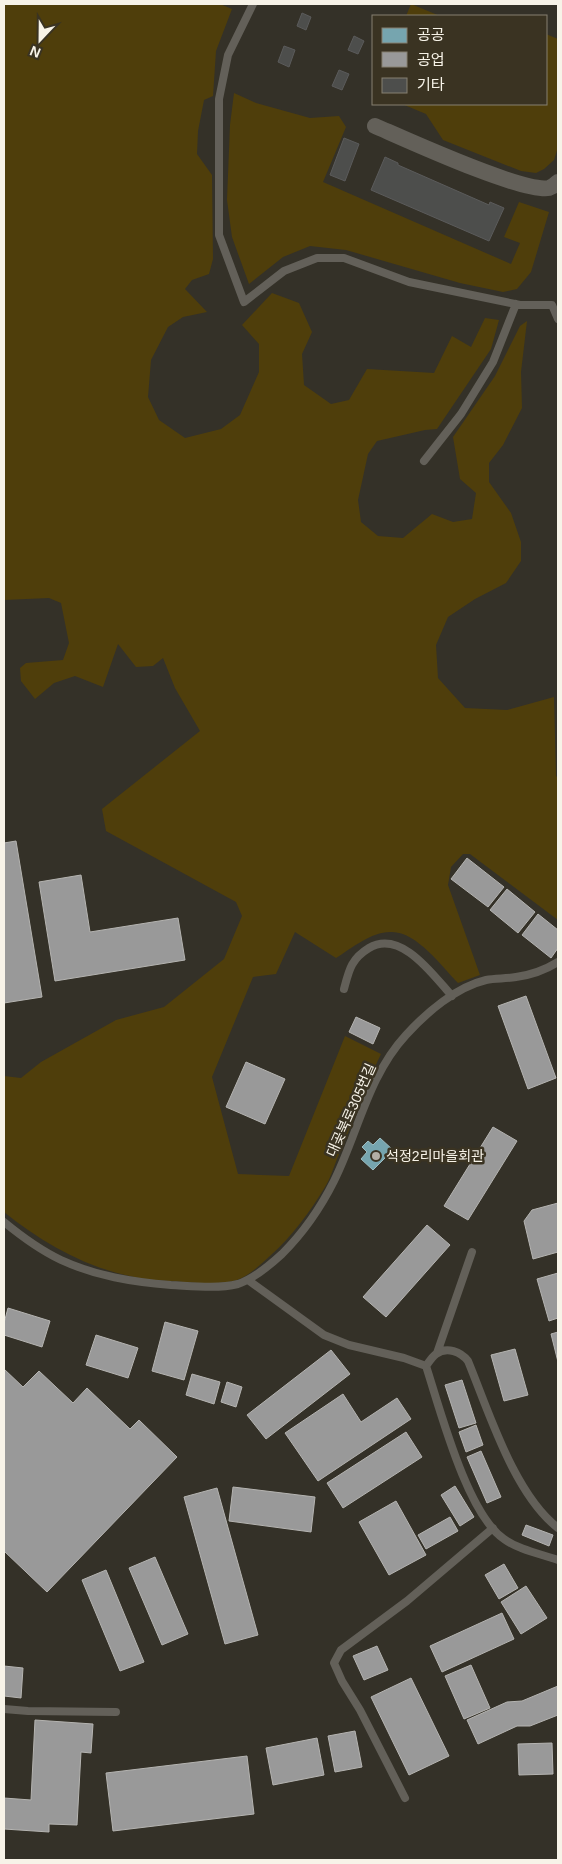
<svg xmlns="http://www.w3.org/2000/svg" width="562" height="1864" font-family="Arial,'Noto Sans KR',sans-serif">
<rect width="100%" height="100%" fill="#343128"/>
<path fill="#4f3e0b" d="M 4,4 L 220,4 L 232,9 L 216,51 L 213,96 L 204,100 L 198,131 L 197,154 L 212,175 L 213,259 L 209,274 L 192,280 L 185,289 L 207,312 L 183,317 L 168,327 L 151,360 L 148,397 L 159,420 L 185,438 L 221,429 L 240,415 L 259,372 L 259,344 L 242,325 L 272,293 L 299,303 L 312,332 L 302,354 L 304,385 L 331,404 L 349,400 L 367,369 L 434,373 L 452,336 L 471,347 L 485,318 L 499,320 L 491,349 L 437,429 L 425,430 L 377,441 L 368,454 L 358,500 L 361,522 L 378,536 L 403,538 L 432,514 L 453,522 L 472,519 L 476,493 L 460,479 L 453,437 L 495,376 L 520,326 L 527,321 L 521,372 L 522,408 L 503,445 L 489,463 L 489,482 L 511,513 L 521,542 L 521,561 L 506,583 L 475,599 L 448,617 L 436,645 L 438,678 L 465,708 L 507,710 L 554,697 L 556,776 L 558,778 L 558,920 L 470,854 L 463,854 L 451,867 L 448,885 L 480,975 L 458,983 C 442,967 417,932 392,932 C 372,931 352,948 336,958 L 295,932 L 276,974 L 253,977 L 212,1077 L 238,1174 L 289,1176 L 345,1036 L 381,1054 C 364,1088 352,1125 337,1159 C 333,1169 330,1179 325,1187 C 310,1212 292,1236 271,1255 C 261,1264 250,1275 237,1280 C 219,1286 189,1282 169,1281 C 107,1279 51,1250 4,1212 L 4,1076 L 21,1078 L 41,1062 L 116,1020 L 164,1007 L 224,959 L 242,916 L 236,902 L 106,831 L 102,809 L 200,731 L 175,688 L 163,658 L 153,666 L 136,667 L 118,644 L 103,687 L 75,676 L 54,683 L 35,699 L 21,681 L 20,668 L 26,663 L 63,660 L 69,643 L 61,603 L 49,598 L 4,600 Z
M 411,4 L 440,16 L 406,16 Z
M 546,34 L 558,39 L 558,147 L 554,160 L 544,169 L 536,173 L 521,171 L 443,140 L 426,114 L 402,104 L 546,104 Z
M 234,93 L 256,103 L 310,118 L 339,116 L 346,127 L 323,182 L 511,264 L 520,243 L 504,237 L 519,202 L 549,212 L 531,272 L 517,289 L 503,292 L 460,283 L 346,250 L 310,246 L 283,257 L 249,284 L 232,237 L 227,200 L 230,125 Z"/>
<path fill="#76a5af" stroke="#9dbcc0" d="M 380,1138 L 393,1150 L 373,1170 L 361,1159 L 367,1152 L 362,1147 L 368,1141 L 373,1145 Z"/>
<path fill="#999" stroke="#b5b4b1" d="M 16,841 L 42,997 L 4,1003 L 4,843 Z
M 467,858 L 504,887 L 488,907 L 451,879 Z
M 81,875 L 90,932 L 178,918 L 185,960 L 55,981 L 39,882 Z
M 507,889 L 535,912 L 518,933 L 490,910 Z
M 538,914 L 558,930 L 558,948 L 551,958 L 522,935 Z
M 526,996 L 556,1078 L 528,1089 L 498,1006 Z
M 356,1017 L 380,1028 L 373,1044 L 349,1032 Z
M 246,1062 L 285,1079 L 265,1124 L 226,1107 Z
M 493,1127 L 517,1141 L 468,1220 L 444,1206 Z
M 558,1203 L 558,1252 L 533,1259 L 524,1221 L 532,1210 Z
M 427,1225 L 450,1245 L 386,1317 L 363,1297 Z
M 558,1273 L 558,1318 L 549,1321 L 537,1279 Z
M 8,1308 L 50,1321 L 42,1347 L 4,1335 L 4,1323 Z
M 165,1322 L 198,1331 L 184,1380 L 152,1371 Z
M 558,1332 L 558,1362 L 551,1334 Z
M 96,1335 L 138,1348 L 128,1378 L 86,1365 Z
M 515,1349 L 528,1395 L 504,1401 L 491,1355 Z
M 331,1350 L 350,1374 L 266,1439 L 247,1415 Z
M 4,1369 L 23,1387 L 39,1371 L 73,1403 L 87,1388 L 130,1429 L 139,1420 L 177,1457 L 47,1592 L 4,1551 Z
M 192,1374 L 220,1382 L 214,1404 L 186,1395 Z
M 462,1380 L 476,1423 L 459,1428 L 445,1385 Z
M 227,1382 L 242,1387 L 236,1407 L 221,1402 Z
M 343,1394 L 361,1422 L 397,1398 L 411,1419 L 318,1481 L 285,1433 Z
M 476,1425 L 483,1445 L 466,1452 L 459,1432 Z
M 406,1432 L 422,1457 L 343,1508 L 327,1483 Z
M 481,1451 L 501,1497 L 487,1503 L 467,1457 Z
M 455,1486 L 474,1517 L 460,1526 L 441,1495 Z
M 233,1487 L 315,1497 L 311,1532 L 229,1521 Z
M 217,1488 L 258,1635 L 225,1644 L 184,1497 Z
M 396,1501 L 426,1555 L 389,1575 L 359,1522 Z
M 450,1517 L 458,1531 L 426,1549 L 418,1535 Z
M 526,1525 L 553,1535 L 549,1546 L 522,1535 Z
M 155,1557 L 188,1634 L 162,1645 L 129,1568 Z
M 504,1564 L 518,1588 L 499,1599 L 485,1575 Z
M 106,1570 L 144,1662 L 120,1671 L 82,1580 Z
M 526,1586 L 547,1618 L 521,1634 L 501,1602 Z
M 502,1613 L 514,1639 L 442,1672 L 430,1646 Z
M 377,1646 L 388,1670 L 364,1680 L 353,1656 Z
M 471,1665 L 490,1708 L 464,1719 L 445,1676 Z
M 4,1666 L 23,1668 L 21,1698 L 4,1696 Z
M 411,1678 L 449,1756 L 409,1775 L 371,1697 Z
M 558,1686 L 558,1715 L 530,1726 L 517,1726 L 478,1744 L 467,1720 L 507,1702 L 522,1701 Z
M 35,1720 L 93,1724 L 91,1753 L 81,1752 L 77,1825 L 49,1824 L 49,1832 L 4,1829 L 4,1798 L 31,1800 Z
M 355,1731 L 362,1767 L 335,1772 L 328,1736 Z
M 317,1738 L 324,1775 L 273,1785 L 266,1748 Z
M 552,1743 L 553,1774 L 519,1775 L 518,1744 Z
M 247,1756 L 254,1814 L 113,1831 L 106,1773 Z"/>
<path fill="#4d4e4c" stroke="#5b5b5b" d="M 302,13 L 311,17 L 306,30 L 297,26 Z
M 354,36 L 364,41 L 358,54 L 348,50 Z
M 284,46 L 295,50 L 289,67 L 278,62 Z
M 339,70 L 349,74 L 342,90 L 332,86 Z
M 344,138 L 359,144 L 345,181 L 330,175 Z
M 385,157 L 398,163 L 398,165 L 489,205 L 490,202 L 504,208 L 489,241 L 371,190 Z"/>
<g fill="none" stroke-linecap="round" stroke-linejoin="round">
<path stroke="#636059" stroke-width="8" d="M 253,4 L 228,55 L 219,99 L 219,235 L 244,302 L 284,271 L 317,258 L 344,258 L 409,282 L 520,305 L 552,305 L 558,319
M 424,461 L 461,414 L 493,362 L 516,304
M 344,989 C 349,970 351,959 369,948 C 401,929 433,975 452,996
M 4,1222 C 21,1236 40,1250 61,1260 C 96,1276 132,1282 171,1285 C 192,1286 217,1289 238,1284 C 254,1279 270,1265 282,1254 C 303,1233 321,1207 334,1181 C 358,1133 368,1076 406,1035 C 426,1013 456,987 486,980 C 496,978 506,979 516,977 C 531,975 545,970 558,962
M 248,1280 L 324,1335 L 349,1345 L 404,1358 L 426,1366 C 440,1409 467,1514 504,1539 C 519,1550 541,1554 558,1560
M 437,1353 L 472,1252
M 426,1366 C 429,1362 432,1357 436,1354 C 447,1346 461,1352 468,1361 C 489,1412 514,1494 558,1528
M 4,1709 L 28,1711 L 116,1712
M 405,1798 L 360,1710 L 342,1681 L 334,1663 L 341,1650 L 407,1601 L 493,1528"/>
<path stroke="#636059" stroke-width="16" d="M 375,126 C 405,139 522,193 549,188 C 552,187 556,184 558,182"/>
</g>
<circle fill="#b3afa5" stroke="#3a3322" stroke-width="2" cx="376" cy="1156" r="5"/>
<g text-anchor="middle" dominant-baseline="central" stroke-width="5" stroke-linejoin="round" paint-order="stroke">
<g font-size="14" fill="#f7f3e8" stroke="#3a3322">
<text transform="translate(351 1110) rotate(-66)">대곶북로305번길</text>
</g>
<g font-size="14" fill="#f7f3e8" stroke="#3a3322" text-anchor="start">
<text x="386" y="1156">석정2리마을회관</text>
</g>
</g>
<rect width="562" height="1864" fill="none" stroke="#f7f3e8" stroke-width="10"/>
<rect x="372" y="15" width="175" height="90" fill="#3a3322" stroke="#868071"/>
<rect x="382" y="28" width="25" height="15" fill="#76a5af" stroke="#868071"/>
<text x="417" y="40" font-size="15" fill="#f7f3e8">공공</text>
<rect x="382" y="52" width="25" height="15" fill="#999999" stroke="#868071"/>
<text x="417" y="65" font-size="15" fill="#f7f3e8">공업</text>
<rect x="382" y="78" width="25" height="15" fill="#4d4e4c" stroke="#868071"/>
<text x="417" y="90" font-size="15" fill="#f7f3e8">기타</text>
<g transform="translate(40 40) rotate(202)" stroke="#3a3322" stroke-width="4" paint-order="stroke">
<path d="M0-4L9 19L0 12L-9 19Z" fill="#f7f3e8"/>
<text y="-8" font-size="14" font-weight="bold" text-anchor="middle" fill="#f7f3e8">N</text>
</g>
</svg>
